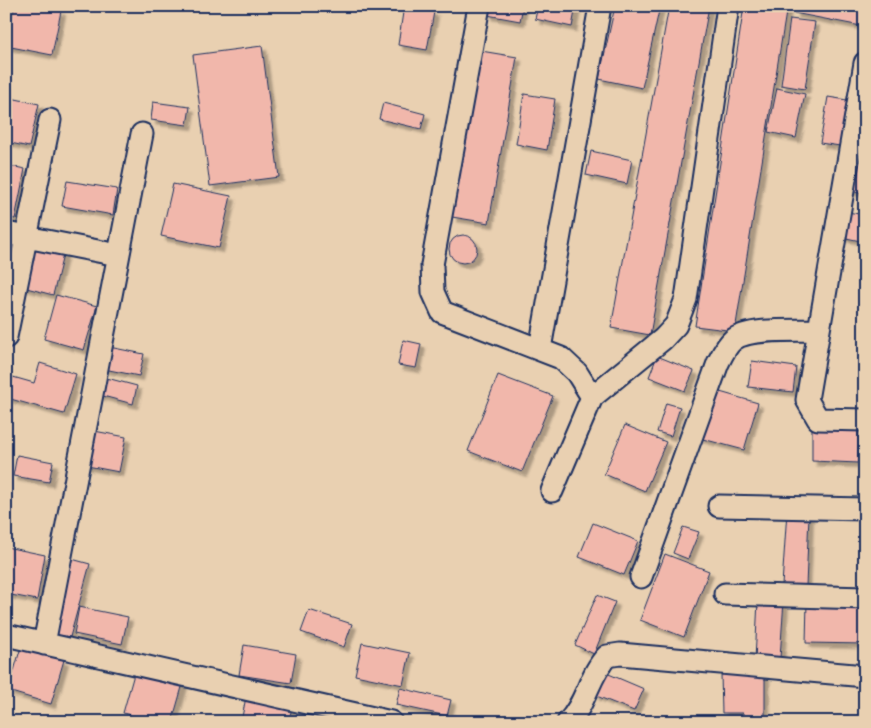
<svg xmlns="http://www.w3.org/2000/svg" width="871" height="728" font-family="Mynerve,sans-serif">
<defs>
<filter id="shadow"><feDropShadow dx="4.5" dy="4.5" stdDeviation="1" flood-color="#0004"/></filter>
</defs>
<rect width="100%" height="100%" fill="#e9d0b1"/>
<filter id="ink" filterUnits="userSpaceOnUse"><feTurbulence type="fractalNoise" baseFrequency=".02" numOctaves="2"/><feDisplacementMap in="SourceGraphic" scale="10" xChannelSelector="R" yChannelSelector="G"/><feConvolveMatrix kernelMatrix="1 2 1 2 8 2 1 2 1" color-interpolation-filters="sRGB"/></filter>
<g filter="url(#ink)">
<path fill="#f1b7ab" stroke="#1b2f5e" filter="url(#shadow)" d="M 14,6 L 36,6 L 61,11 L 52,55 L 6,46 L 6,22 L 11,23 Z
M 404,6 L 434,12 L 427,50 L 398,45 Z
M 489,6 L 523,6 L 520,21 L 487,15 Z
M 538,6 L 576,6 L 572,27 L 535,19 Z
M 615,6 L 660,6 L 642,88 L 599,79 Z
M 669,6 L 709,6 L 650,335 L 611,328 Z
M 744,6 L 787,6 L 735,331 L 695,326 Z
M 796,6 L 865,6 L 865,9 L 861,26 L 794,13 Z
M 790,19 L 815,22 L 805,89 L 781,85 Z
M 262,46 L 279,177 L 210,186 L 193,55 Z
M 481,51 L 517,57 L 489,223 L 452,217 Z
M 777,88 L 805,94 L 796,138 L 768,132 Z
M 524,94 L 555,99 L 547,150 L 516,144 Z
M 6,97 L 39,104 L 29,147 L 6,142 Z
M 828,97 L 847,100 L 840,146 L 820,143 Z
M 153,102 L 190,107 L 187,125 L 151,120 Z
M 383,103 L 425,114 L 421,129 L 379,119 Z
M 856,128 L 865,129 L 865,194 L 845,190 Z
M 591,151 L 632,160 L 627,184 L 586,175 Z
M 6,165 L 25,169 L 15,219 L 6,217 Z
M 67,181 L 117,189 L 113,215 L 62,206 Z
M 173,184 L 231,196 L 219,248 L 161,236 Z
M 842,211 L 865,215 L 865,242 L 837,236 Z
M449 249a14 14 0 1 1 28 0a14 14 0 1 1-28 0Z
M 30,242 L 64,251 L 53,295 L 19,286 Z
M 864,250 L 865,250 L 865,274 L 860,274 Z
M 56,295 L 97,306 L 84,350 L 44,339 Z
M 403,340 L 421,344 L 416,368 L 398,365 Z
M 109,347 L 144,354 L 139,376 L 104,369 Z
M 657,356 L 694,371 L 685,391 L 649,377 Z
M 752,361 L 796,367 L 793,392 L 748,387 Z
M 40,363 L 76,374 L 64,414 L 7,398 L 13,377 L 34,383 Z
M 498,375 L 553,396 L 522,472 L 468,451 Z
M 103,377 L 137,386 L 133,404 L 99,395 Z
M 713,390 L 758,403 L 744,450 L 699,438 Z
M 666,403 L 680,407 L 671,436 L 657,432 Z
M 812,423 L 859,425 L 858,463 L 812,461 Z
M 625,425 L 666,442 L 645,491 L 604,474 Z
M 89,430 L 126,437 L 119,472 L 82,465 Z
M 17,455 L 53,462 L 49,482 L 13,476 Z
M 787,511 L 809,515 L 806,586 L 782,585 Z
M 593,523 L 638,541 L 624,575 L 579,557 Z
M 683,527 L 699,532 L 688,559 L 673,553 Z
M 6,547 L 45,555 L 37,600 L 6,594 Z
M 665,554 L 709,571 L 684,637 L 640,620 Z
M 68,558 L 90,564 L 70,637 L 50,634 Z
M 597,595 L 615,602 L 594,654 L 575,645 Z
M 758,600 L 784,600 L 780,658 L 755,660 Z
M 807,601 L 865,602 L 865,644 L 806,643 Z
M 79,607 L 128,617 L 122,644 L 74,634 Z
M 309,610 L 352,624 L 344,647 L 301,632 Z
M 362,643 L 410,653 L 403,685 L 355,675 Z
M 244,645 L 296,654 L 291,683 L 239,675 Z
M 21,647 L 64,660 L 51,704 L 8,691 Z
M 136,667 L 184,680 L 172,722 L 156,722 L 123,713 Z
M 604,672 L 644,689 L 634,711 L 594,695 Z
M 765,673 L 765,722 L 743,722 L 743,713 L 722,713 L 721,674 Z
M 400,688 L 451,700 L 447,716 L 396,705 Z
M 246,697 L 292,706 L 289,722 L 241,722 Z"/>
<g fill="none" stroke-linecap="round" stroke-linejoin="round">
<g stroke="#1b2f5e" stroke-width="25">
<path id="street" d="M 479,6 L 432,265 L 433,292 L 442,312 L 561,358 L 577,373 L 592,397
M 865,63 L 807,400 L 818,419 L 865,420
M 6,233 L 118,255
M 6,337 L 50,120
M 540,349 L 600,6
M 552,491 L 592,397 L 663,339 L 676,325 L 686,299 L 728,6
M 719,506 L 865,509
M 641,577 L 718,363 C 722,355 726,346 733,340 C 749,327 798,331 819,330
M 725,594 L 865,598
M 6,635 L 391,722
M 44,644 L 142,134
M 568,722 C 586,704 589,675 607,656 L 620,654 L 865,676"/>
</g>
<use href="#street" stroke="#e9d0b1" stroke-width="21"/>
</g>
</g>
<rect width="871" height="728" fill="none" stroke="#e9d0b1" stroke-width="25"/>
<rect x="12" y="12" width="846" height="703" fill="none" stroke="#1b2f5e" stroke-width="2" filter="url(#ink)"/>
</svg>
